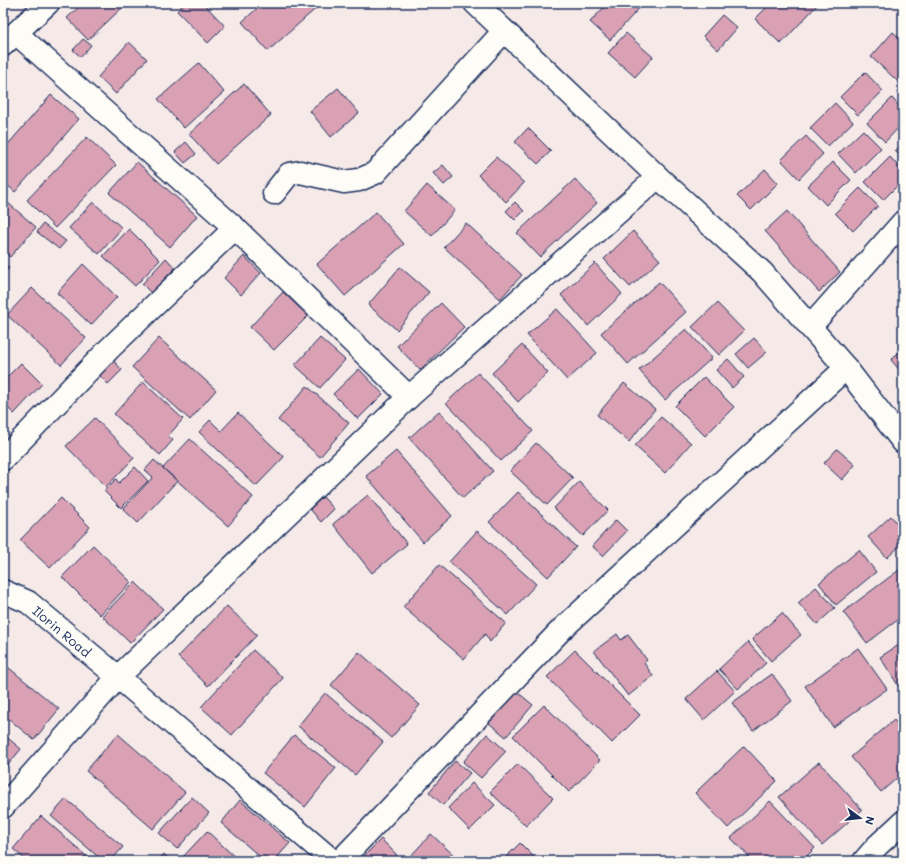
<svg xmlns="http://www.w3.org/2000/svg" width="906" height="864" font-family="Mali,sans-serif">
<rect width="100%" height="100%" fill="#f6eae9"/>
<filter id="ink" filterUnits="userSpaceOnUse"><feTurbulence type="fractalNoise" baseFrequency=".025" numOctaves="2"/><feDisplacementMap in="SourceGraphic" scale="8" xChannelSelector="R" yChannelSelector="G"/><feConvolveMatrix kernelMatrix="1 2 1 2 8 2 1 2 1" color-interpolation-filters="sRGB"/></filter>
<g filter="url(#ink)">
<path fill="#d9a1b3" stroke="#1b2f5e" d="M 83,3 L 121,3 L 124,6 L 88,40 L 67,18 Z
M 185,3 L 203,3 L 225,26 L 208,43 L 177,11 Z
M 263,3 L 322,3 L 268,51 L 242,22 Z
M 608,3 L 644,3 L 610,40 L 590,22 Z
M 771,3 L 819,3 L 781,44 L 755,19 Z
M 722,15 L 737,28 L 718,50 L 703,36 Z
M 893,32 L 903,41 L 903,86 L 871,57 Z
M 626,33 L 653,57 L 635,77 L 608,53 Z
M 83,39 L 91,45 L 81,57 L 73,50 Z
M 129,42 L 147,59 L 116,94 L 98,77 Z
M 199,63 L 224,92 L 184,128 L 158,99 Z
M 865,72 L 883,91 L 858,115 L 840,97 Z
M 244,84 L 271,115 L 216,164 L 189,134 Z
M 338,88 L 359,113 L 331,137 L 310,111 Z
M 51,95 L 79,119 L 15,192 L 3,181 L 3,150 Z
M 892,98 L 903,110 L 903,123 L 885,142 L 867,123 Z
M 835,103 L 853,122 L 828,146 L 810,128 Z
M 528,128 L 551,151 L 538,164 L 515,142 Z
M 863,130 L 881,148 L 856,173 L 838,154 Z
M 806,136 L 823,154 L 799,179 L 781,160 Z
M 87,137 L 116,165 L 55,228 L 27,200 Z
M 186,142 L 196,154 L 185,163 L 175,152 Z
M 903,143 L 903,159 L 895,151 Z
M 496,157 L 524,183 L 506,202 L 478,175 Z
M 890,157 L 903,171 L 903,180 L 883,200 L 865,182 Z
M 137,162 L 197,216 L 170,247 L 109,193 Z
M 833,162 L 851,180 L 826,205 L 808,186 Z
M 443,165 L 453,177 L 444,185 L 433,173 Z
M 765,169 L 778,183 L 751,210 L 737,196 Z
M 575,179 L 597,203 L 540,257 L 517,233 Z
M 427,185 L 455,210 L 432,236 L 404,211 Z
M 860,188 L 878,206 L 853,231 L 835,213 Z
M 93,202 L 122,228 L 99,254 L 69,228 Z
M 515,202 L 524,211 L 515,220 L 506,211 Z
M 8,203 L 36,227 L 10,257 L 3,251 L 3,208 Z
M 787,211 L 840,272 L 819,292 L 765,231 Z
M 376,212 L 404,244 L 345,296 L 317,264 Z
M 466,223 L 522,275 L 500,299 L 444,247 Z
M 43,224 L 66,241 L 59,249 L 37,232 Z
M 129,229 L 160,260 L 135,286 L 103,256 Z
M 633,231 L 660,260 L 630,287 L 604,259 Z
M 244,256 L 261,273 L 241,295 L 224,278 Z
M 903,257 L 903,269 L 897,262 Z
M 166,258 L 175,268 L 151,293 L 142,284 Z
M 3,263 L 9,268 L 3,274 Z
M 595,263 L 622,294 L 588,326 L 561,295 Z
M 83,264 L 117,297 L 91,325 L 57,293 Z
M 400,267 L 429,292 L 397,330 L 368,305 Z
M 659,282 L 686,312 L 628,364 L 601,333 Z
M 32,288 L 86,338 L 61,365 L 7,315 Z
M 283,292 L 308,316 L 274,350 L 250,327 Z
M 441,303 L 464,327 L 420,370 L 397,346 Z
M 717,303 L 744,331 L 719,355 L 692,327 Z
M 557,309 L 597,353 L 567,380 L 527,335 Z
M 686,329 L 712,358 L 665,400 L 639,370 Z
M 159,338 L 216,390 L 190,420 L 132,367 Z
M 320,338 L 345,360 L 320,388 L 295,365 Z
M 754,338 L 767,352 L 748,368 L 736,354 Z
M 522,345 L 548,373 L 518,402 L 492,373 Z
M 900,351 L 903,355 L 903,374 L 891,360 Z
M 728,359 L 744,377 L 732,388 L 716,370 Z
M 113,360 L 122,370 L 108,384 L 98,374 Z
M 21,363 L 42,384 L 14,414 L 3,403 L 3,381 Z
M 359,369 L 383,394 L 358,419 L 333,394 Z
M 478,373 L 533,431 L 501,461 L 446,403 Z
M 704,377 L 734,407 L 705,436 L 675,406 Z
M 143,382 L 183,419 L 168,436 L 173,440 L 160,455 L 114,414 Z
M 624,383 L 655,409 L 629,442 L 597,415 Z
M 307,386 L 349,423 L 320,457 L 278,420 Z
M 439,411 L 493,471 L 463,498 L 409,438 Z
M 238,413 L 284,457 L 256,486 L 199,432 L 210,420 L 221,431 Z
M 661,417 L 691,443 L 665,473 L 635,446 Z
M 95,418 L 134,458 L 106,487 L 66,446 Z
M 190,439 L 253,497 L 228,526 L 163,468 Z
M 536,443 L 573,478 L 547,505 L 510,471 Z
M 837,449 L 855,465 L 842,480 L 824,463 Z
M 396,451 L 452,516 L 423,542 L 366,476 Z
M 154,460 L 177,481 L 138,523 L 123,509 L 153,477 L 145,470 Z
M 135,467 L 148,481 L 121,508 L 104,491 L 116,479 L 119,483 Z
M 579,482 L 608,510 L 583,536 L 554,508 Z
M 518,492 L 576,547 L 548,577 L 489,522 Z
M 368,495 L 407,544 L 372,573 L 333,524 Z
M 323,497 L 334,509 L 321,522 L 310,509 Z
M 61,498 L 90,527 L 50,568 L 20,540 Z
M 891,516 L 903,530 L 903,543 L 887,558 L 868,537 Z
M 616,520 L 627,531 L 603,556 L 592,546 Z
M 477,531 L 536,584 L 508,615 L 449,562 Z
M 93,545 L 131,582 L 100,615 L 62,577 Z
M 859,550 L 876,572 L 836,605 L 819,583 Z
M 439,565 L 506,623 L 490,642 L 485,634 L 464,659 L 403,607 Z
M 903,567 L 903,616 L 867,643 L 843,612 Z
M 135,582 L 163,609 L 130,643 L 102,616 Z
M 816,587 L 835,608 L 817,624 L 798,603 Z
M 227,606 L 257,635 L 208,686 L 178,657 Z
M 782,613 L 801,635 L 771,661 L 752,639 Z
M 617,634 L 621,640 L 628,635 L 647,660 L 644,663 L 653,676 L 628,696 L 594,651 Z
M 748,642 L 766,663 L 738,689 L 719,669 Z
M 902,643 L 903,645 L 903,693 L 880,657 Z
M 858,648 L 887,689 L 833,727 L 805,686 Z
M 253,650 L 283,678 L 232,735 L 201,707 Z
M 575,650 L 640,715 L 612,743 L 547,677 Z
M 359,652 L 420,705 L 391,738 L 331,685 Z
M 3,663 L 59,709 L 34,740 L 3,714 Z
M 717,671 L 735,691 L 704,720 L 686,699 Z
M 772,674 L 792,701 L 753,731 L 732,703 Z
M 516,691 L 533,705 L 506,737 L 489,723 Z
M 325,693 L 383,742 L 355,775 L 298,726 Z
M 544,705 L 600,760 L 569,792 L 513,736 Z
M 894,720 L 903,731 L 903,773 L 881,792 L 851,757 Z
M 3,734 L 21,749 L 3,771 Z
M 118,734 L 185,792 L 153,829 L 86,771 Z
M 487,734 L 506,751 L 481,778 L 463,762 Z
M 294,735 L 336,768 L 305,807 L 263,773 Z
M 744,746 L 777,781 L 728,828 L 695,793 Z
M 455,761 L 470,773 L 443,805 L 429,792 Z
M 819,762 L 862,810 L 822,845 L 779,797 Z
M 518,764 L 553,798 L 526,826 L 490,792 Z
M 472,783 L 495,805 L 470,830 L 448,808 Z
M 192,797 L 209,813 L 177,849 L 159,833 Z
M 66,799 L 123,847 L 111,861 L 103,861 L 51,816 Z
M 240,800 L 290,843 L 274,861 L 265,861 L 221,823 Z
M 770,801 L 815,848 L 802,861 L 753,861 L 731,838 Z
M 41,816 L 92,861 L 27,861 L 13,849 Z
M 207,831 L 239,861 L 185,861 L 182,858 Z
M 431,834 L 460,861 L 406,861 Z
M 381,839 L 397,855 L 390,861 L 359,861 Z
M 520,843 L 538,861 L 502,861 Z
M 164,854 L 171,861 L 158,861 Z
M 716,856 L 721,861 L 711,861 Z"/>
<g fill="none" stroke-linecap="round" stroke-linejoin="round">
<g stroke="#1b2f5e" stroke-width="25">
<g id="minor">
<path d="M 16,33 L 235,228 L 409,397"/>
<path d="M 3,45 L 48,3"/>
<path d="M 274,193 L 289,174 L 300,172 L 344,182 L 359,180 L 375,173 L 504,31"/>
<path d="M 810,327 L 903,222"/>
<path d="M 3,459 L 109,349 L 235,228"/>
<path id="s1" d="M 3,591 L 28,602 L 118,677 L 333,861"/>
<path d="M 3,807 L 118,677 L 409,397 L 658,177"/>
<path d="M 340,861 L 562,629 L 846,368"/>
<path d="M 864,861 L 877,846 L 903,822"/>
</g>
</g>
<g stroke="#1b2f5e" stroke-width="25">
<path id="secondary" d="M 475,3 L 658,177 L 762,272 L 846,368 L 903,442"/>
</g>
<use href="#minor" stroke="#fdfcf7" stroke-width="22"/>
<use href="#secondary" stroke="#fdfcf7" stroke-width="22"/>
</g>
</g>
<g text-anchor="middle" dominant-baseline="central" stroke-width="3" stroke-linejoin="round" paint-order="stroke">
<g font-size="13" fill="#1b2f5e" stroke="#fdfcf7">
<text stroke="none"><textPath href="#s1" startOffset="72">Ilorin Road</textPath></text>
</g>
</g>
<rect width="906" height="864" fill="none" stroke="#fdfcf7" stroke-width="16"/>
<rect x="8" y="8" width="890" height="848" fill="none" stroke="#1b2f5e" stroke-width="1.5" filter="url(#ink)"/>
<g transform="translate(860 818) rotate(105)" stroke="#fdfcf7" stroke-width="3" paint-order="stroke">
<path d="M0-3L7 15L0 10L-7 15Z" fill="#1b2f5e"/>
<text y="-6" font-size="11" font-weight="bold" text-anchor="middle" fill="#1b2f5e">N</text>
</g>
</svg>
